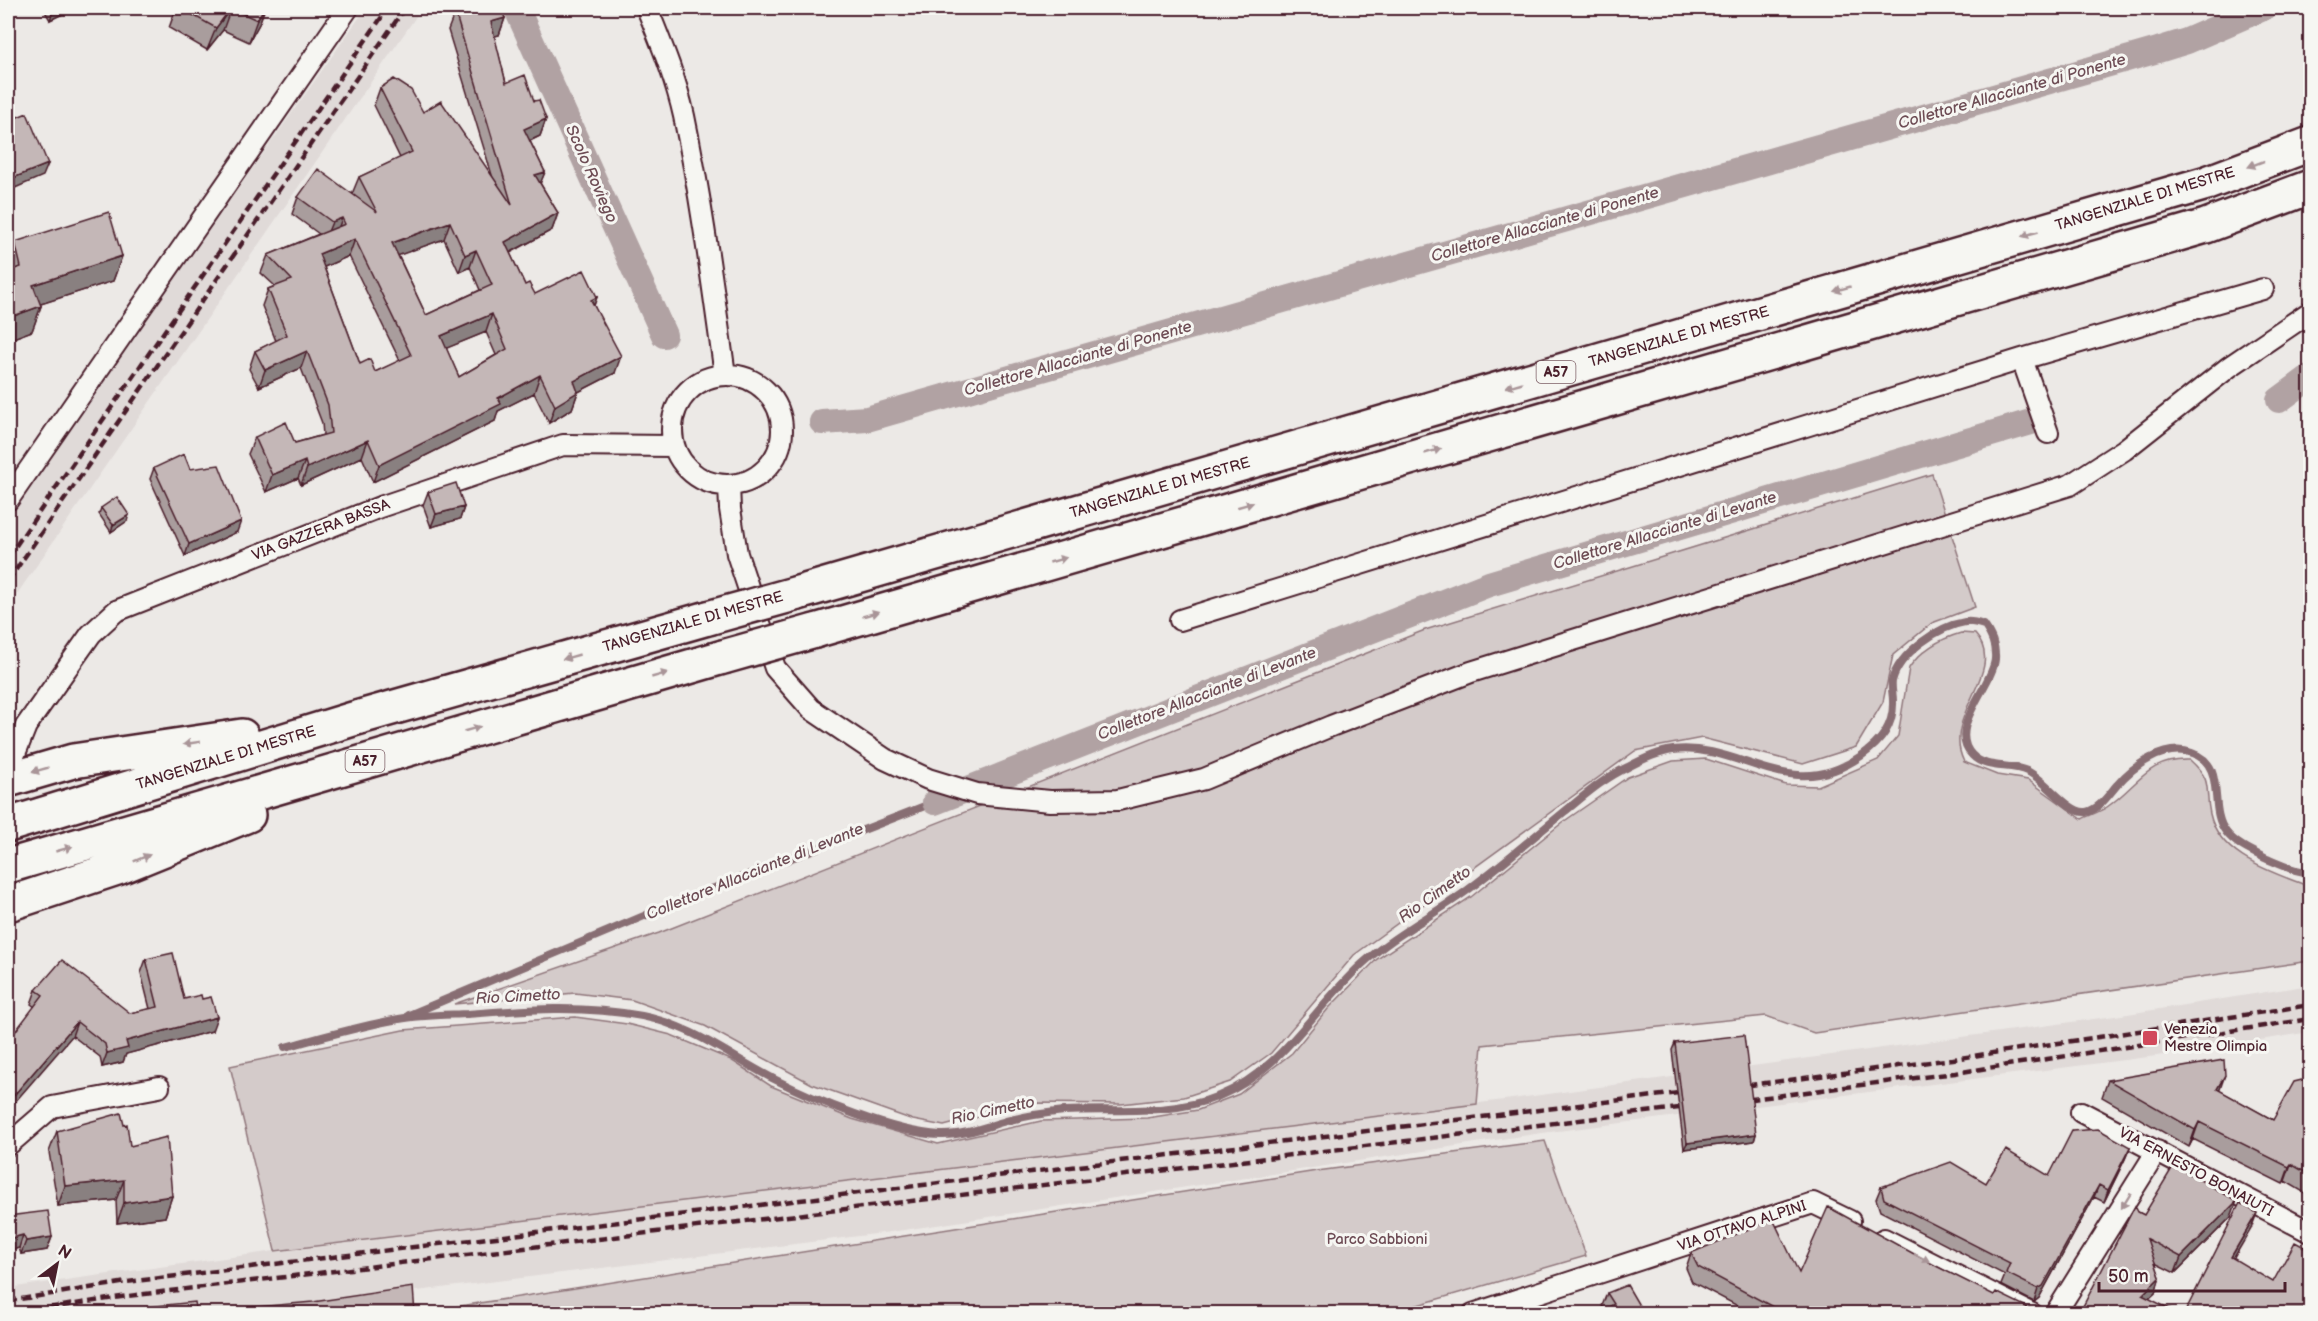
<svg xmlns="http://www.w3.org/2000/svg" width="2318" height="1321" font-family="'Balsamiq Sans',sans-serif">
<rect width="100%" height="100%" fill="#ece9e6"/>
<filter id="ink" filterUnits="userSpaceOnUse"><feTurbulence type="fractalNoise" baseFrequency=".0167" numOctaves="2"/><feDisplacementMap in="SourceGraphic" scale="12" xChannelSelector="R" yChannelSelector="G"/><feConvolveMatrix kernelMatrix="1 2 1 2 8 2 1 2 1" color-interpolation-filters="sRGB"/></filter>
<g filter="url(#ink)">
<path fill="#e0dad8" d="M 366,8 L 422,8 L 8,607 L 8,515 Z
M 2310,985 L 2310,1032 L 2172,1054 L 1542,1133 L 891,1232 L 240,1313 L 8,1313 L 8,1288 L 275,1251 L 1512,1099 L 2115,1016 Z"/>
<path fill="#d4cbca" stroke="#8f757a" stroke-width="1.5" d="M 1932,474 L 1975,607 L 1932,623 L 1893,655 L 1883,702 L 1856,747 L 1803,764 L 1702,738 L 1635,751 L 1354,955 L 1271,1053 L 1230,1082 L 1184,1097 L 1121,1104 L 1032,1103 L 944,1126 L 913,1120 L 812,1084 L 705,1026 L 632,1000 L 575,993 L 454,1004 L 659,933 L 1425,630 Z
M 1961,633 L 1975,634 C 2009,671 1940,715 1964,762 L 1997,775 L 2028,780 L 2082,819 C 2090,815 2100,812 2107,807 C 2138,786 2147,758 2190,760 C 2214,782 2204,786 2210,814 C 2220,858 2273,872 2310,887 L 2310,961 L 1814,1033 L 1766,1016 L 1482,1045 L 1477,1104 L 275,1251 L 230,1066 L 403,1030 L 575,1017 L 627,1024 L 671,1035 L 731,1060 L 771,1086 L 852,1119 L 938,1144 L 1041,1121 L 1147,1118 L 1198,1110 L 1239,1094 L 1292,1053 L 1328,1009 L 1377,959 L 1471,897 L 1563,822 L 1628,777 L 1673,761 L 1706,759 L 1786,785 L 1818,786 L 1878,760 L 1898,736 L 1909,668 C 1921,650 1940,639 1961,633 Z
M 1545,1141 L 1586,1256 L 1390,1313 L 410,1314 L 1317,1171 Z"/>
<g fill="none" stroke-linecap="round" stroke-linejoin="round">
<path stroke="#886e73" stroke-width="8" d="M 409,1015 L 663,908 L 935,802
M 285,1047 C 323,1037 360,1026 399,1019 C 421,1015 445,1015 467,1014 C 527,1009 583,1005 642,1016 C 693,1026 729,1056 774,1079 C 815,1100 894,1133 940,1135 C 962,1136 985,1127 1006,1121 C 1026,1116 1044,1113 1064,1111 C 1116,1108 1170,1116 1219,1096 C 1281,1071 1313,1009 1361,965 C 1393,936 1430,917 1465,892 C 1499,867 1531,839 1564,812 C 1584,796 1604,778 1628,767 C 1641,760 1658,752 1673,750 C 1742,742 1790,806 1861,756 C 1881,742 1894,726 1893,701 C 1893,694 1891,688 1892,681 C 1899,653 1939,626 1965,622 C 1971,621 1978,623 1984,625 C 1991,635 1996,645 1995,659 C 1993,685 1946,729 1972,755 C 1986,770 2009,763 2027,771 C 2044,778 2069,814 2086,812 C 2099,810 2109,794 2117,785 C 2133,766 2165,743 2192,753 C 2228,765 2207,808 2226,832 C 2236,845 2253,852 2267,859 C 2281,865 2296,872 2310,872"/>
<path stroke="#b1a2a3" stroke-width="26" d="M 519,14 L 664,335
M 2279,400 L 2310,377
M 822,422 L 867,419 L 2158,50 L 2187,41 L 2263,8
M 935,802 L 1489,584 L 2031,422"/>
<g stroke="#4a1f2b" stroke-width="24">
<path id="minor" d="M 647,8 C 661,43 676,79 684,116 C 702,202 713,289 725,375
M 2022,359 L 2048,433
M672 430a55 55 0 1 1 110 0a55 55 0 1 1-110 0Z
M 729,485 L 730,509 L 737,554 L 775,668 L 811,709 L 885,759 L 928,779 L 977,794 L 1050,801 L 1118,800 L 1204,779 L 1331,726 L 1471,672 L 2070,485 L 2124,450 L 2229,367 L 2310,312
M 8,500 L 348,8
M 1180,620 L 2022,359 L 2263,289
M 8,771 L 26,726 L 91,634 L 116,611 L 380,507 L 563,445 L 674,446
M 2081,1112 L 2310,1232
M 8,1145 L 52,1107 L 159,1087
M 1884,1239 L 2032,1314
M 1473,1314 L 1813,1203 L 1850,1221
M 2055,1314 L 2157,1151"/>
</g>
<g stroke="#4a1f2b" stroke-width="38">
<path id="motorway" d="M 798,593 L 2207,183 L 2310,144
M 815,631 L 2206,226 L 2310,187
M 8,780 L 73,761 L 242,736
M 8,825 L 353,719 L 708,618
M 8,866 L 723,657
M 8,904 L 120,867 L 248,815"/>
</g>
<use href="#minor" stroke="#f6f6f2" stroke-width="20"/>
<use href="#motorway" stroke="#f6f6f2" stroke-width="33"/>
<path stroke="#4a1f2b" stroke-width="4.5" stroke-dasharray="9 4.5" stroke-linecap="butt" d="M 8,557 L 388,8
M 8,581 L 405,8
M 1734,1087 L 1953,1059 L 2310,1005
M 1736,1101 L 1955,1073 L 2310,1019
M 8,1301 L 127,1282 L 1695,1091
M 9,1314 L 128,1296 L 1695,1106"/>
<g stroke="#4a1f2b" stroke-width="38" stroke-linecap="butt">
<path id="motorway-bridge" d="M 708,618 L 798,593
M 723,657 L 815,631"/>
</g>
<use href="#motorway-bridge" stroke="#f6f6f2" stroke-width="33"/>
</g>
<path fill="#a99d9d" stroke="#4a1f2b" stroke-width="1.5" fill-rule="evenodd" d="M 43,8 L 75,8 L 50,20 Z
M 173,8 L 265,8 L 259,24 L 249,42 L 223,30 L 207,50 L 169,28 L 175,11 Z
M 455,12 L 505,18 L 499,35 L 494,36 L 506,83 L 534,101 L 546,119 L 540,136 L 530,141 L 545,172 L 540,183 L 558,213 L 552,230 L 510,253 L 525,285 L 535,294 L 597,297 L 594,305 L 615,373 L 578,392 L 572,409 L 549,423 L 534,393 L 498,411 L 495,421 L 373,482 L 362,457 L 301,485 L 298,478 L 266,492 L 248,454 L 255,437 L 295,443 L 323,435 L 322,423 L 301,368 L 259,387 L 249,369 L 255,351 L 276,341 L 262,306 L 268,289 L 275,286 L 261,273 L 268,255 L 319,234 L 292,214 L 298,197 L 352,194 L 359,177 L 400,158 L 374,105 L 380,88 L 423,112 L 492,175 L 448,30 ZM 444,239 L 459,272 L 470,267 L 480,290 L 426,315 L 398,255 ZM 349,256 L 400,361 L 375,372 L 360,364 L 324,267 ZM 486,332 L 496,355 L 459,377 L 446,348 Z
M 15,242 L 122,256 L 113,281 L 40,304 L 41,306 L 32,331 L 8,340 L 8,262 Z
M 154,468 L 190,469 L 237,532 L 185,556 L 150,479 Z
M 428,492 L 464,507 L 460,519 L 431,527 L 423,505 Z
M 101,508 L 127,521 L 111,532 L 99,514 Z
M 146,959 L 184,999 L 212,1031 L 126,1054 L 123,1062 L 102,1067 L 100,1057 L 31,1004 L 36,990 L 130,1013 L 150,1009 L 141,973 Z
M 1675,1043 L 1756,1134 L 1754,1141 L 1684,1149 L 1672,1050 Z
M 2310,1078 L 2310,1196 L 2285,1181 L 2283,1184 L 2193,1139 L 2189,1147 L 2102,1097 L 2108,1080 L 2220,1091 L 2273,1120 Z
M 124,1125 L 130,1146 L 172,1196 L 165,1217 L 117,1223 L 116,1200 L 58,1206 L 49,1152 L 57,1131 Z
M 2130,1147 L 2125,1159 L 2104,1202 L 2094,1197 L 2039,1298 L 2034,1302 L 2001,1285 L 2005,1275 L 1880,1211 L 1876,1199 L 1881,1187 L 1986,1183 L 2049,1176 Z
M 2138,1212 L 2144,1215 L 2231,1217 L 2175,1273 L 2155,1263 L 2160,1277 L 2155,1293 L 2149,1298 L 2079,1314 Z
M 8,1216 L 52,1237 L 47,1250 L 21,1254 L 19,1248 L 8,1251 Z
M 1691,1253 L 1799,1273 L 1938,1267 L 2025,1314 L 1753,1314 L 1692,1282 L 1686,1268 Z
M 1607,1293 L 1644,1314 L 1605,1309 L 1602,1306 Z"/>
<path fill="#898080" stroke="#4a1f2b" stroke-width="1.5" d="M 54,8 L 75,8 L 50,20 Z
M 231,8 L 223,30 L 207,50 L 216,28 Z
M 264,8 L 265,8 L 259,24 L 249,42 L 257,20 Z
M 505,18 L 499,35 L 484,39 L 491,22 Z
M 546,119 L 540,136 L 518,146 L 524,129 Z
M 48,164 L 43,176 L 8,191 L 8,180 Z
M 545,172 L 538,189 L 535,175 Z
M 558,213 L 552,230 L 498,259 L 505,242 Z
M 342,218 L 336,235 L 325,239 L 332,222 Z
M 450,222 L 444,239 L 386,260 L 392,243 Z
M 355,239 L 349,256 L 313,272 L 319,254 Z
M 476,250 L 470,267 L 459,272 L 465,255 Z
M 122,256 L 113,281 L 25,309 L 33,285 Z
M 597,297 L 591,314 L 591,300 Z
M 41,306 L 32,331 L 8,340 L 8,318 Z
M 492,314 L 486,332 L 435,353 L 441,336 Z
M 307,351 L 301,368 L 259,387 L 265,370 Z
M 621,356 L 615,373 L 578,392 L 572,409 L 549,423 L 555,406 L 574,381 Z
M 540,375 L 534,393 L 498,411 L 495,421 L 373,482 L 379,465 L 498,398 Z
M 368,440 L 362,457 L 301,485 L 307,468 Z
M 305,461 L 298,478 L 266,492 L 272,475 Z
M 464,507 L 460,519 L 431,527 L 436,514 Z
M 129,515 L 127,521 L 111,532 L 113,525 Z
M 241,521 L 237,532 L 185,556 L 189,544 Z
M 217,1017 L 212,1031 L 126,1054 L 123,1062 L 102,1067 L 107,1053 L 126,1041 Z
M 77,1022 L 72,1036 L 8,1110 L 8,1102 Z
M 2225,1075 L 2219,1092 L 2217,1089 Z
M 2199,1122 L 2193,1139 L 2189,1147 L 2195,1130 Z
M 1756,1134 L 1754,1141 L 1684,1149 L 1687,1143 Z
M 2130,1147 L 2125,1159 L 2104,1202 L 2108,1190 Z
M 2291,1164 L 2285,1181 L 2283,1184 L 2289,1167 Z
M 124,1180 L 116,1200 L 58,1206 L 65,1186 Z
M 2099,1185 L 2094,1197 L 2039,1298 L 2034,1302 L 2038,1289 Z
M 172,1196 L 165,1217 L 117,1223 L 124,1203 Z
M 2237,1201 L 2231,1217 L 2175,1273 L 2181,1257 Z
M 2257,1213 L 2251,1229 L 2225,1273 L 2231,1257 Z
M 23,1235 L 19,1248 L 8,1251 L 8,1239 Z
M 52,1237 L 47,1250 L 21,1254 L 26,1241 Z
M 2160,1277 L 2155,1293 L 2136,1311 L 2142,1295 Z"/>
<path fill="#c4b7b7" stroke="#4a1f2b" stroke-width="1.5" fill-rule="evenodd" d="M 180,8 L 264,8 L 257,20 L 231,8 L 216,28 Z
M 474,8 L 501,8 L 505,18 L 491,22 L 506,83 L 525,75 L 534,101 L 539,100 L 546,119 L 524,129 L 545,172 L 535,175 L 558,213 L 505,242 L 525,285 L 529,283 L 535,294 L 584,270 L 597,297 L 591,300 L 621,356 L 574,381 L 578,392 L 555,406 L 540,375 L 498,398 L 501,404 L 379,465 L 368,440 L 307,468 L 305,461 L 272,475 L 255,437 L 286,422 L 295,443 L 331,433 L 328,405 L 307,351 L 265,370 L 255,351 L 287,335 L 268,289 L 292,280 L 268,255 L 345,224 L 342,218 L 332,222 L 298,197 L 318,169 L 377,212 L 359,177 L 412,152 L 380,88 L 394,79 L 411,90 L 423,112 L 441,101 L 512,205 L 455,12 ZM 450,222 L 465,255 L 476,250 L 492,285 L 426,315 L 392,243 ZM 355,239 L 411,355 L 375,372 L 370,359 L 360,364 L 319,254 ZM 492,314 L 507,349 L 459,377 L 441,336 Z
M 27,113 L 48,164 L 8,180 L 8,121 Z
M 109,212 L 122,256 L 33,285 L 41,306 L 8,318 L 8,271 L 21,267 L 15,242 Z
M 184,454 L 190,469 L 219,465 L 241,521 L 189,544 L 154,468 Z
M 456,483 L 464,507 L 436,514 L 428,492 Z
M 117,497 L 129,515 L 113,525 L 101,508 Z
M 173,953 L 184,999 L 201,995 L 202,999 L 211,997 L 217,1017 L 126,1041 L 128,1048 L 107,1053 L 105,1044 L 77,1022 L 8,1102 L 8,1041 L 43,995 L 36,990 L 62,960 L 130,1013 L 158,1007 L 146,959 Z
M 1744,1035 L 1756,1134 L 1687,1143 L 1675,1043 Z
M 2224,1060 L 2225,1075 L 2217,1089 L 2273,1120 L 2294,1082 L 2310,1078 L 2310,1175 L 2291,1164 L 2289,1167 L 2199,1122 L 2195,1130 L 2108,1080 Z
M 121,1113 L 124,1125 L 127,1124 L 130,1146 L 167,1137 L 172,1196 L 124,1203 L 124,1180 L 65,1186 L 57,1131 Z
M 2098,1129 L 2130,1147 L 2108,1190 L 2099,1185 L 2043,1286 L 2038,1289 L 2006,1273 L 2010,1263 L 1884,1199 L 1881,1187 L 1951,1162 L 1986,1183 L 2006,1150 L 2049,1176 L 2072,1131 Z
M 2174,1165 L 2237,1201 L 2181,1257 L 2147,1239 L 2160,1277 L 2142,1295 L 2172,1310 L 2173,1314 L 2079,1314 L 2135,1206 L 2138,1212 L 2144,1215 Z
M 2240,1203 L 2257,1213 L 2231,1257 L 2273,1282 L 2295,1242 L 2310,1250 L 2310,1314 L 2184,1314 Z
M 1828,1207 L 1938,1267 L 1994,1295 L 1996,1292 L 2027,1307 L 2023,1314 L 1786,1314 L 1698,1267 L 1691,1253 L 1773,1219 L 1799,1273 Z
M 48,1211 L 52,1237 L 26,1241 L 23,1235 L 8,1239 L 8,1216 Z
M 1627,1285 L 1644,1314 L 1597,1314 L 1614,1304 L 1607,1293 Z
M 413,1287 L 415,1314 L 235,1314 L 234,1309 L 313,1302 Z
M 195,1302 L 197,1314 L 127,1314 L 127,1309 Z"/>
<defs><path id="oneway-solid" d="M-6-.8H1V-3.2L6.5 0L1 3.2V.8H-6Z" transform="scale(1.5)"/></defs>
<g fill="#a99598">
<use href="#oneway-solid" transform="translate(2256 164) rotate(159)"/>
<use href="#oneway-solid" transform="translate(2030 234) rotate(164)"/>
<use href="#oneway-solid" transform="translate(1842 289) rotate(164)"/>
<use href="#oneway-solid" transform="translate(1514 385) rotate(164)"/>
<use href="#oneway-solid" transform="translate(1433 451) rotate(-16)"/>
<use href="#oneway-solid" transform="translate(1245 505) rotate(-16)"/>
<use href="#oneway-solid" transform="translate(1058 560) rotate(-16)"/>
<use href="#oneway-solid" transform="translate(871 614) rotate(-16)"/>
<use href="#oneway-solid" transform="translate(571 657) rotate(164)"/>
<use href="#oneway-solid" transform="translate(660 675) rotate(-16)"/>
<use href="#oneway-solid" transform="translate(472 729) rotate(-16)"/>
<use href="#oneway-solid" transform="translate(192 743) rotate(171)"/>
<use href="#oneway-solid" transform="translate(40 770) rotate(164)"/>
<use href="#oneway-solid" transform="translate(64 849) rotate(-16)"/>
<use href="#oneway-solid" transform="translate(142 858) rotate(-22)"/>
<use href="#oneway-solid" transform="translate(2126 1201) rotate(122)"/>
<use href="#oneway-solid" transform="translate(1922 1258) rotate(27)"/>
</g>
</g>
<rect fill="#d1495b" stroke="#f6f6f2" stroke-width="2" x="2142" y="1030" width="16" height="16" rx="3"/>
<g text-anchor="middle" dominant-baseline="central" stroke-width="6" stroke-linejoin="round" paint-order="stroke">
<g fill="#f6f6f2" stroke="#7e6067" stroke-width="1.5">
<rect x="1536.5" y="361" width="39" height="22" rx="4.5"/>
<rect x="345.5" y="750" width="39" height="22" rx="4.5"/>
</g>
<g font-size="14" font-weight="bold" fill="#4a1f2b">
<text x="1556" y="372">A57</text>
<text x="365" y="761">A57</text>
</g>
<g font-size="15" fill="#4a1f2b" stroke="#f6f6f2">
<text transform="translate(2145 199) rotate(-17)">TANGENZIALE DI MESTRE</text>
<text transform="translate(1679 337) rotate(-16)">TANGENZIALE DI MESTRE</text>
<text transform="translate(1160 488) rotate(-16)">TANGENZIALE DI MESTRE</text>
<text transform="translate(321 530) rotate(-21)">VIA GAZZERA BASSA</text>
<text transform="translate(693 622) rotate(-16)">TANGENZIALE DI MESTRE</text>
<text transform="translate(226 758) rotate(-17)">TANGENZIALE DI MESTRE</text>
<text transform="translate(2196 1172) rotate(28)">VIA ERNESTO BONAIUTI</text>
<text transform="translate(1742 1226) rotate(-18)">VIA OTTAVO ALPINI</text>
</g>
<g font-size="15" fill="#4a1f2b" stroke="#f6f6f2" text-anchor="start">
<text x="2164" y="1029">Venezia<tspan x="2164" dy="17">Mestre Olimpia</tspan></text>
</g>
<g font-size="15" fill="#6c4a53" stroke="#f6f6f2">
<text x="1377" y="1239">Parco Sabbioni</text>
</g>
<g font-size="16" font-style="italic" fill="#6e4d55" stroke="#f6f6f2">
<text transform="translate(2012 92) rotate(-16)">Collettore Allacciante di Ponente</text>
<text transform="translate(591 174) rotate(66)">Scolo Roviego</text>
<text transform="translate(1545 225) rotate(-16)">Collettore Allacciante di Ponente</text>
<text transform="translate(1078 359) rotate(-16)">Collettore Allacciante di Ponente</text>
<text transform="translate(1665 531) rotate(-17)">Collettore Allacciante di Levante</text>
<text transform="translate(1207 694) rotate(-21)">Collettore Allacciante di Levante</text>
<text transform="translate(755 872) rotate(-22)">Collettore Allacciante di Levante</text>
<text transform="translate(1435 895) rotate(-36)">Rio Cimetto</text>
<text transform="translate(518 997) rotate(-3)">Rio Cimetto</text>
<text transform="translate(993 1111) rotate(-12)">Rio Cimetto</text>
</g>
</g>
<rect width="2318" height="1321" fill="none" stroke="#f6f6f2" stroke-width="30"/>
<rect x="15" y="15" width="2288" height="1291" fill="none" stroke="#4a1f2b" stroke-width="2" filter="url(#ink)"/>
<g transform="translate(57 1264) rotate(32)" stroke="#f6f6f2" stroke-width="4.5" paint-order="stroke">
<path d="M0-4.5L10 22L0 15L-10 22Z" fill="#4a1f2b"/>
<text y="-9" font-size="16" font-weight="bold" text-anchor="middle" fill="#4a1f2b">N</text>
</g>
<path d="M2099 1282v9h186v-9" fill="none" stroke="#4a1f2b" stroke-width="3"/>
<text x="2108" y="1282" font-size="18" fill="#4a1f2b" stroke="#f6f6f2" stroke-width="4.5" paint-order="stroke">50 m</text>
</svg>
